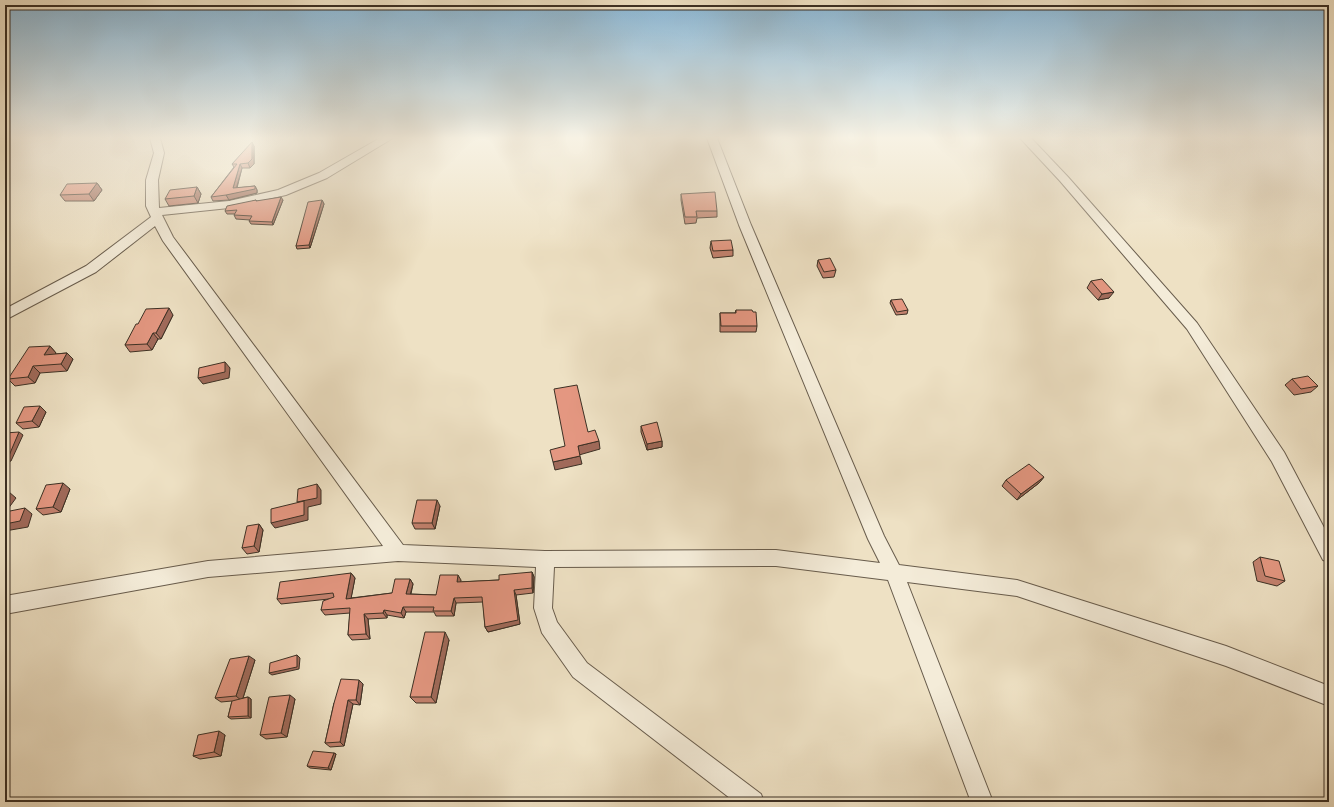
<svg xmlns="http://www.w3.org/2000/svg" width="1334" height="807" font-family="'IM FELL Great Primer',serif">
<rect width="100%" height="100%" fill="#eee1c4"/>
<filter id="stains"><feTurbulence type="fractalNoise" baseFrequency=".005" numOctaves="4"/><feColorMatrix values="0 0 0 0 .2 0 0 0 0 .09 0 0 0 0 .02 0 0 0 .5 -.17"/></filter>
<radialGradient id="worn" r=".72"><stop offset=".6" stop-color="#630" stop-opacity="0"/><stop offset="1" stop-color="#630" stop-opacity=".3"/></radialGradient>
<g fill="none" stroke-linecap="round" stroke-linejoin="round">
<g stroke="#685c4c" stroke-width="2">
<path id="minor" d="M 150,138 L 160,138 L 164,153 L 158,180 L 159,208 L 229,201 L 278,190 L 319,173 L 380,138 L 393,138 L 327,178 L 286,195 L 229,208 L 162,215 L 173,237 L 403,545 L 545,551 L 776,550 L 880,563 L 868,539 L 739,225 L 707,138 L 717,138 L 751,225 L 884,536 L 899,565 L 1017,580 L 1226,646 L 1329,686 L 1329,706 L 1226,666 L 1017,596 L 907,582 L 993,802 L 971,802 L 888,580 L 776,566 L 554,567 L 552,608 L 557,622 L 587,663 L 761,794 L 764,802 L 735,802 L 573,677 L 542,633 L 534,608 L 536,567 L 398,561 L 208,577 L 5,614 L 5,596 L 208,561 L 383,546 L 163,241 L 155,226 L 96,272 L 5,320 L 5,309 L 86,266 L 151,217 L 146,206 L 146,180 L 154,153 Z
M 1020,138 L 1031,138 L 1068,177 L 1197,323 L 1284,452 L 1329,537 L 1329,562 L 1323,560 L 1272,462 L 1187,329 L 1060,181 Z"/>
</g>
<use href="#minor" fill="#f4ecd9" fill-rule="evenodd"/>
</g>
<path fill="#c4826f" stroke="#3c3024" d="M 254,146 L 254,164 L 250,168 L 242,168 L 237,188 L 255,186 L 257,190 L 257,193 L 229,200 L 213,201 L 211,197 L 234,167 L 232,164 Z
M 97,183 L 102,190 L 94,201 L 65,201 L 60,195 Z
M 197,187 L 201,194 L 198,203 L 169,206 L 165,199 Z
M 681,194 L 717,211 L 717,217 L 697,218 L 696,223 L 685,224 L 681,200 Z
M 256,200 L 257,201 L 283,200 L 273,225 L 251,224 L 249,221 L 250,220 L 236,219 L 234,215 L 235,214 L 227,214 L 225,211 Z
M 322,200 L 324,204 L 310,248 L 297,249 L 296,246 Z
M 711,241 L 733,250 L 733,256 L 713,258 L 710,248 Z
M 818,260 L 836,270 L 834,277 L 823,278 L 817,266 Z
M 1091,281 L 1109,298 L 1098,300 L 1087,288 Z
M 891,300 L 908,310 L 907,314 L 896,315 L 890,303 Z
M 736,310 L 757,326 L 756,332 L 720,332 L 720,313 L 735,313 Z
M 173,315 L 161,339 L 158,339 L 152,350 L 130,352 L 125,345 L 138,324 Z
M 50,346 L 56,353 L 55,354 L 67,353 L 73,359 L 67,371 L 40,373 L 35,383 L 15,386 L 8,379 Z
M 1292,379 L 1318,386 L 1311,392 L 1294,395 L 1285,385 Z
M 46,412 L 39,427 L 23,429 L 16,423 Z
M 641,426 L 662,441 L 662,447 L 647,450 L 641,432 Z
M 1044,477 L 1039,483 L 1017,500 L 1002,486 L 1006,480 Z
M 70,489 L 61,512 L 43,515 L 36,509 Z
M 440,506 L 435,529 L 415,529 L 412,523 Z
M 259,524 L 263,530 L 259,552 L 247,554 L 242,548 Z
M 1260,557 L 1285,581 L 1277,586 L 1257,581 L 1253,562 Z
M 532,572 L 534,577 L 533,593 L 516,595 L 520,624 L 488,632 L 485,627 L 483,602 L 456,603 L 454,616 L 436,616 L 434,612 L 406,612 L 404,618 L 387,615 L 387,618 L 368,619 L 370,639 L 352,640 L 348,635 L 350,613 L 325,615 L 321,610 L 329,599 L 281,604 L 277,599 L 351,573 L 355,578 L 351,598 L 392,593 L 410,579 L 413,584 L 411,594 L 436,595 L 461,580 L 460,582 L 499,580 Z
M 449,640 L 436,703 L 416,703 L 410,697 Z
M 255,660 L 243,698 L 248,697 L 251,699 L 251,718 L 231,719 L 228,717 L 232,701 L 221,702 L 215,698 Z
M 363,684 L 360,705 L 353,704 L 344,746 L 330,747 L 325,743 L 334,703 Z
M 295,699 L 287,737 L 266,739 L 260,735 Z
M 225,735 L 221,756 L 200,759 L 193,756 Z
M 334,753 L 336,754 L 331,770 L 310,768 L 307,766 Z"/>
<path fill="#a06a5a" stroke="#3c3024" d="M 252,142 L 254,146 L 254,164 L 250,168 L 248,163 Z
M 240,164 L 242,168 L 235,193 L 233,188 Z
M 97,183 L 102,190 L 94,201 L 89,194 Z
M 255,186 L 257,190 L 257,193 L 229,200 L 226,195 Z
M 197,187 L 201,194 L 198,203 L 194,196 Z
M 281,197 L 283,200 L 273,225 L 272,222 Z
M 322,200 L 324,204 L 310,248 L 309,245 Z
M 1114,292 L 1109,298 L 1098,300 L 1102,294 Z
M 169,308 L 173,315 L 161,339 L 156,333 Z
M 153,333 L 158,339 L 152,350 L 147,344 Z
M 50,346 L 56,353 L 51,361 L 44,355 Z
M 67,353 L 73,359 L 67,371 L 61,364 Z
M 225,362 L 230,368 L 229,378 L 203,384 L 198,378 Z
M 33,366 L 40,373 L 35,383 L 28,377 Z
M 40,406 L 46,412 L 39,427 L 32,421 Z
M 19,432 L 23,435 L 11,461 L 5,463 L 5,459 Z
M 599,441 L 600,449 L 579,455 L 578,446 Z
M 662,441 L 662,447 L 647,450 L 647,444 Z
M 580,456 L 582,464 L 555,470 L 553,462 Z
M 1044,477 L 1039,483 L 1017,500 L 1021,494 Z
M 63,483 L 70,489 L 61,512 L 53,507 Z
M 317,484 L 321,490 L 321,504 L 308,507 L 308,520 L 275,528 L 271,523 L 302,508 L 297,502 Z
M 9,492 L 16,498 L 5,513 L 5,498 Z
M 437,500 L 440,506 L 435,529 L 432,523 Z
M 25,508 L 32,514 L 28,527 L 5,531 L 5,524 Z
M 259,524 L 263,530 L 259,552 L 254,546 Z
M 532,572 L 534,577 L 533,593 L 532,588 Z
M 351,573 L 355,578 L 350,604 L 346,599 Z
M 458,575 L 461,580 L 459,587 L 457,582 Z
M 410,579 L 413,584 L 409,599 L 406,594 Z
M 514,590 L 516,595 L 520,624 L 488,632 L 485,627 Z
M 454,598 L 456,603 L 454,616 L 451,611 Z
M 403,607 L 406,612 L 404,618 L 401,613 Z
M 384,610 L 387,615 L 387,618 L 383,613 Z
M 364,614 L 368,619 L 370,639 L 366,634 Z
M 445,632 L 449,640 L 436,703 L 431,697 Z
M 297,655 L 300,658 L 299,669 L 272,675 L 269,673 Z
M 249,656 L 255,660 L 242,701 L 236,696 Z
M 359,680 L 363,684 L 360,705 L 356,700 Z
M 290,695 L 295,699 L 287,737 L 281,733 Z
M 248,697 L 251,699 L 251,718 L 248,716 Z
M 348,700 L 353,704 L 344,746 L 340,742 Z
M 219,731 L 225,735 L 221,756 L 214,752 Z
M 334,753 L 336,754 L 331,770 L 328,768 Z"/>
<path fill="#e49781" stroke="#3c3024" d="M 252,142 L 252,159 L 248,163 L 240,164 L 233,188 L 255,186 L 255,189 L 226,195 L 211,197 L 237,164 L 232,164 Z
M 97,183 L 89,194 L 60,195 L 67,184 Z
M 197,187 L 194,196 L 165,199 L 170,190 Z
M 715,192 L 717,211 L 696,211 L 697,217 L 685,217 L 681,194 Z
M 281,197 L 272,222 L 249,221 L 252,216 L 234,215 L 237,210 L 225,211 L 227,206 L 256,200 L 256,201 Z
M 322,200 L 309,245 L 296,246 L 308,202 Z
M 731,240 L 733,250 L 713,251 L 711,241 Z
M 830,258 L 836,270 L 824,272 L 818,260 Z
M 1102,279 L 1114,292 L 1102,294 L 1091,281 Z
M 902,299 L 908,310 L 897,312 L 891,300 Z
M 169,308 L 156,333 L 153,333 L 147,344 L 125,345 L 136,324 L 138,324 L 146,309 Z
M 736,310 L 752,310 L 753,312 L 756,312 L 757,326 L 721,326 L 720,313 L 736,313 Z
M 50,346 L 44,355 L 67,353 L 61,364 L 33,366 L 28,377 L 8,379 L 29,347 Z
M 225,362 L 225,372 L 198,378 L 199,368 Z
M 1308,376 L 1318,386 L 1301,389 L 1292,379 Z
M 577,385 L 588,432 L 595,430 L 599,441 L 578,446 L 580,456 L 553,462 L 550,450 L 565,446 L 554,389 Z
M 40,406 L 32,421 L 16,423 L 24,407 Z
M 657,422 L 662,441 L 647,444 L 641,426 Z
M 19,432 L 8,458 L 5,459 L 5,433 Z
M 1029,464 L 1044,477 L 1021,494 L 1006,480 Z
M 63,483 L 53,507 L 36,509 L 46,485 Z
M 317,484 L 317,498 L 297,502 L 298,489 Z
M 5,492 L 9,492 L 5,498 Z
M 417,500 L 437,500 L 432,523 L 412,523 Z
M 304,501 L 304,515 L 271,523 L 271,509 Z
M 25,508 L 20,521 L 5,524 L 5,512 Z
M 259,524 L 254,546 L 242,548 L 247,526 Z
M 1260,557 L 1279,561 L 1285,581 L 1265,576 Z
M 532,572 L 532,588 L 514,590 L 518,620 L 485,627 L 482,597 L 454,598 L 451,611 L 433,611 L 434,607 L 403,607 L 401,613 L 384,610 L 383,613 L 364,614 L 366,634 L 348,635 L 350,608 L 321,610 L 323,601 L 334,597 L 333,593 L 277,599 L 280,582 L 351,573 L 346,599 L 392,593 L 395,579 L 410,579 L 406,594 L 436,595 L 440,575 L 458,575 L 457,582 L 499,580 L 499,575 Z
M 425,632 L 445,632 L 431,697 L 410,697 Z
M 297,655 L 297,667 L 269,673 L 270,663 Z
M 249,656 L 236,696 L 215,698 L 230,659 Z
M 341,679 L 359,680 L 356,700 L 348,700 L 340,742 L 325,743 L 334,703 Z
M 290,695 L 281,733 L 260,735 L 269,697 Z
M 248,697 L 248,716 L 228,717 L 232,701 Z
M 219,731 L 214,752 L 193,756 L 198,735 Z
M 313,751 L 334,753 L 328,768 L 307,766 Z"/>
<linearGradient id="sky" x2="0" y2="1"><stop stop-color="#89b7d6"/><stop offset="0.55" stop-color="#f7f2e4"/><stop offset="1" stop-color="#f7f2e4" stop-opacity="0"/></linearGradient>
<rect width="1334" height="251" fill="url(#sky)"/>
<rect width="1334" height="807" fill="none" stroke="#eee1c4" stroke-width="20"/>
<rect x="6" y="6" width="1322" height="795" fill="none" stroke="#3c3024" stroke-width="2"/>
<rect x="10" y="10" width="1314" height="787" fill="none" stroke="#3c3024"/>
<rect width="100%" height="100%" filter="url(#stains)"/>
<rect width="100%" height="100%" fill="url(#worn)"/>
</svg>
